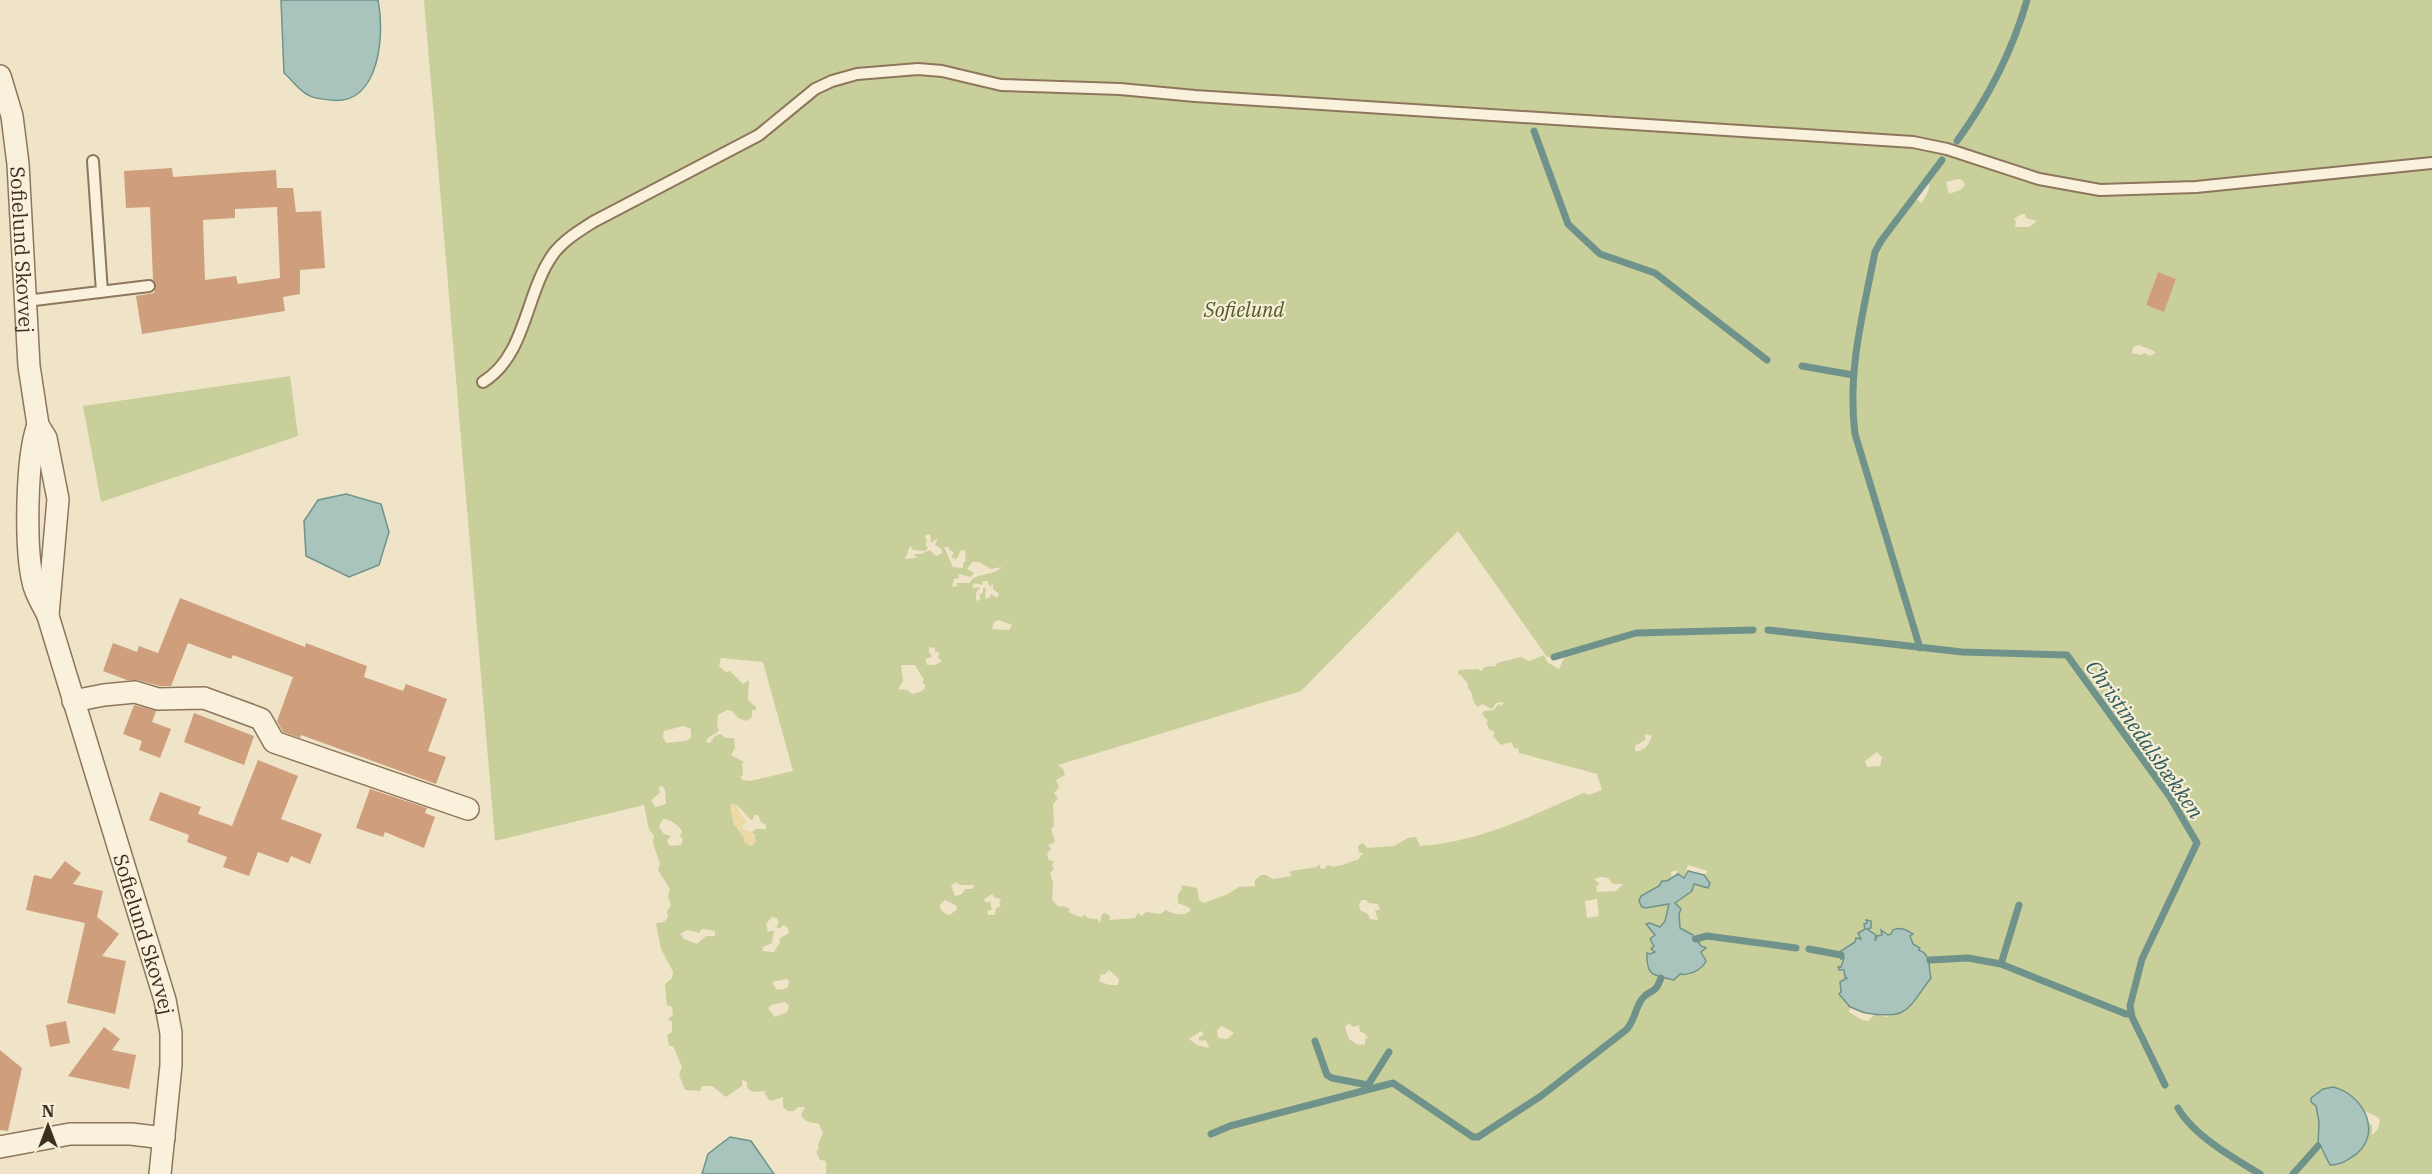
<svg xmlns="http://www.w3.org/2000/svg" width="2432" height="1174" font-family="'IBM Plex Serif',serif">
<rect width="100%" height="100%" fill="#f0e4c8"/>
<path fill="#c9cf9b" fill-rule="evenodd" d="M 424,0 L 2432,0 L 2432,1174 L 826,1174 L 826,1161 L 820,1160 L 816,1151 L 819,1149 L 818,1145 L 823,1133 L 819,1124 C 812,1122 805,1123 801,1115 L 805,1107 L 798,1107 L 794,1111 L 788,1111 L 783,1107 L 783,1097 L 770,1101 L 765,1094 L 765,1091 L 753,1092 L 747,1088 L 747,1082 L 742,1080 L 742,1086 L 726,1097 L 712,1086 L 702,1086 L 700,1091 L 685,1090 L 679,1075 L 682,1067 L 673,1046 L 669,1046 L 667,1035 L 672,1032 L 672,1022 L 668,1019 L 673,1015 L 672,1007 L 667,1005 L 665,984 L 672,978 L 673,972 L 661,949 L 656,923 L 664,922 L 668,917 L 667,912 L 671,905 L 668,897 L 670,889 L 658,870 L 660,864 L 653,843 L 654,835 L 649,830 L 644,805 L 495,841 ZM 1929,178 L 1929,189 L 1922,203 L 1914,198 L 1916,194 L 1916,187 L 1921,188 ZM 1958,179 L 1962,180 L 1965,185 L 1960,190 L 1949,194 L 1946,182 ZM 2021,214 L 2025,214 L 2026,218 L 2037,221 L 2029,227 L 2015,227 L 2016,222 L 2014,219 ZM 2158,272 L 2176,279 L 2164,311 L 2146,305 ZM 2139,345 C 2145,348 2150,348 2156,353 L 2149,356 L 2145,353 L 2140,355 L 2132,353 L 2133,347 ZM 1458,531 L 1547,657 L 1570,652 L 1563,660 L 1559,669 L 1547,662 L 1544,655 L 1529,661 L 1521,657 L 1497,663 L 1496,666 L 1484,667 L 1482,671 L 1477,669 L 1459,670 L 1458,674 L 1461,675 L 1468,684 L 1468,688 C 1475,694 1470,701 1478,707 L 1482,704 L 1492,709 L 1496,703 L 1504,702 L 1501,706 L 1498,704 L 1494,710 L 1484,711 L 1482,714 L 1488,721 L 1486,722 L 1489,729 L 1495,732 L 1493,736 L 1501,745 L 1511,742 L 1515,749 L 1518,748 L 1519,753 L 1597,774 L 1602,790 L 1589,795 L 1583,793 C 1530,817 1478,842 1420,846 L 1416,837 L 1408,838 L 1394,846 L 1367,848 L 1363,843 L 1358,846 L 1359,853 L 1363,853 L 1358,860 C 1348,861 1338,870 1328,865 L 1324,869 L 1321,869 L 1319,864 L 1317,867 L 1291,871 L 1289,873 L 1292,876 L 1273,879 L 1266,875 L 1261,875 L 1255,880 L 1255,886 L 1239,887 L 1228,894 L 1204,903 L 1199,900 L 1197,888 L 1181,885 L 1182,889 L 1178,894 L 1178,903 L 1188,907 L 1191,910 C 1182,919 1172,912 1165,910 L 1161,914 L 1146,912 L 1142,916 L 1138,913 L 1135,918 L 1109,920 L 1110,916 L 1105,913 L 1102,914 L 1100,923 L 1097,919 L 1087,918 L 1086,915 L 1082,916 L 1083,918 L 1068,912 L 1070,909 L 1063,906 L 1059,907 L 1052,900 L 1053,883 L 1050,873 L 1054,869 L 1052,865 L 1054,861 L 1049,860 L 1047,854 L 1051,849 L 1048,845 L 1055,842 L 1051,829 L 1054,826 L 1053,805 L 1057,799 L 1059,800 L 1054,793 L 1059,787 L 1056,780 L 1065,775 L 1063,769 L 1058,765 L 1301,691 ZM 927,535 L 930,534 L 931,543 L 938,538 L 935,545 L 941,549 L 942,553 L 936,556 L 930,550 L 921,554 L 914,554 L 917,558 L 905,559 L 910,546 L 913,550 L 926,551 L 928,547 L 925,546 L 927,541 L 925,536 ZM 944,547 L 949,547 L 949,550 L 954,552 L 951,558 L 957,559 L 961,550 L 965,551 L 966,561 L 963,563 L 963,568 L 953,567 ZM 972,562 L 979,562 L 991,569 L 1002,567 C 992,577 975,572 970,583 L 957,583 L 957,586 L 952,587 L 954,579 L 959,578 L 958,574 L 971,577 L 974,573 L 967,569 ZM 983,581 L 987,581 L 990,587 L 993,583 L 993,589 L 999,594 L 997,598 L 991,594 L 990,597 L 985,599 L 986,588 L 983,588 L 983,593 L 979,595 L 981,599 L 976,601 L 976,593 L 980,587 L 974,588 L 972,586 L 974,583 L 982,585 ZM 999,620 L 1012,625 L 1009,630 L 992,629 L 994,622 ZM 929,647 L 935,648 L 935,652 L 939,652 L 938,657 L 942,661 L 935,665 L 927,665 L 925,659 L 932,657 L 929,652 ZM 721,658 L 763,662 L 793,771 L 750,781 L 743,780 L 740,777 L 743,775 L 742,764 L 744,762 L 731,755 L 735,748 L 734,738 L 725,738 L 721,734 L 715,736 L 710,743 L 706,742 L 708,738 L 719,731 L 717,724 L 718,715 L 727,710 L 732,711 L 738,718 L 747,721 L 752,717 L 752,710 L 756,710 L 756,707 L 748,700 L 749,680 L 743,684 L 730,671 L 726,672 L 719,666 ZM 901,665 L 915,665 L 924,680 L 922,683 L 925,684 L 925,688 L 922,691 L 912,694 L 907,690 L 898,689 L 903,681 ZM 683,726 L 691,729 L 691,738 L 685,741 L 666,743 L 663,737 L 664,731 ZM 1645,734 L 1652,736 L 1649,743 L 1643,750 L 1641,748 L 1641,751 L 1635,751 L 1635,746 L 1645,740 ZM 1877,752 L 1882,757 L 1880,766 L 1867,767 L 1865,761 ZM 662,786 L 665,790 L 666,804 L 655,807 L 651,800 L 660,793 L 659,787 ZM 736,804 L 751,820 L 753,820 L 754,815 L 758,815 L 761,822 L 766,825 L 766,829 L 755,829 L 752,832 L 755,835 L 754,844 L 751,846 L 744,842 L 744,837 C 733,821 730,825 736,804 ZM 663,819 C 670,819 678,825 682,831 L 680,836 L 683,839 L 681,845 L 670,846 L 668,843 L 667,840 L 671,836 L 664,834 L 659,827 ZM 1688,865 L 1708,871 L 1704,875 L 1708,879 L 1699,885 L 1694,884 L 1692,891 L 1675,903 L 1681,909 L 1679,914 L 1680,928 L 1693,935 L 1693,939 L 1696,940 C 1703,950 1702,957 1700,969 L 1689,975 L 1680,974 L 1674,980 C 1661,977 1652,978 1646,964 L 1650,955 L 1655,952 L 1652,942 L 1655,926 L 1660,927 L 1665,921 L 1670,903 L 1658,906 L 1641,896 L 1659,886 L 1662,881 L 1667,881 L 1673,876 L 1671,875 L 1671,872 L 1678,870 L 1675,875 L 1678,874 L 1684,878 ZM 1601,877 L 1608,878 L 1613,884 L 1623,884 L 1616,891 L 1597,892 L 1596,886 L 1600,884 L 1594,879 ZM 957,882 L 960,885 L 975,885 L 972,889 L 965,889 L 962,894 L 955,896 L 951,885 ZM 992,894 L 995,898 L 1001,899 L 999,903 L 1001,906 L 996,908 L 995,915 L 988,915 L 987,911 L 992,910 L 990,901 L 986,903 L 984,899 ZM 1597,899 L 1599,916 L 1587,918 L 1585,901 ZM 945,900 L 957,906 L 957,909 L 950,915 C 945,915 940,910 940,905 ZM 1362,900 L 1367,900 L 1368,903 L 1378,904 L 1380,910 L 1375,910 L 1378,920 L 1370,919 L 1368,914 L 1360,910 L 1359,904 ZM 772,917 L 777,918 L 779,923 L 776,926 L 779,929 L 784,925 L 788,928 L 789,933 L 779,939 L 780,942 L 774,952 L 762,951 L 763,947 L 772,943 L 774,930 L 768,932 L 766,924 ZM 1868,923 L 1867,929 L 1875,938 L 1875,941 L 1877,941 L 1878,935 L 1891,934 L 1893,930 L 1903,928 L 1913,944 L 1924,952 L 1929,962 L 1928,982 L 1905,1011 L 1886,1017 L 1875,1014 L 1868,1021 L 1862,1020 L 1849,1012 L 1850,1007 C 1840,993 1839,994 1848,978 L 1844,974 L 1845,970 L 1841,971 L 1838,967 L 1841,968 L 1846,958 L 1843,958 L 1843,952 L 1861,940 ZM 702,929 L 715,931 L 715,936 L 706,936 L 697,944 L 684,939 L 680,934 L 687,930 L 699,933 ZM 1109,970 L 1119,979 L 1118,985 L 1109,985 L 1099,981 L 1101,974 L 1104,975 ZM 787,979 L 789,981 L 788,987 L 782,990 L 776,989 L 772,982 ZM 785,1002 L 789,1006 L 787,1012 L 775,1017 L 768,1008 L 771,1005 ZM 1349,1023 L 1353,1027 L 1359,1025 L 1360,1032 L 1364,1033 L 1368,1038 L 1365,1039 L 1365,1044 L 1358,1045 L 1349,1039 L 1345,1027 ZM 1222,1026 L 1234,1033 L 1227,1039 L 1218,1038 L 1217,1030 ZM 1201,1031 L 1204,1035 L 1199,1037 L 1199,1041 L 1206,1040 L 1209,1048 L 1197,1045 L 1189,1039 ZM 2360,1105 L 2361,1110 L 2376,1116 L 2380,1120 L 2378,1129 L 2372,1135 L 2372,1124 L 2369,1125 L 2369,1129 L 2325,1154 L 2318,1146 L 2319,1122 L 2316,1106 Z
M 290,376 L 298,436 L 101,502 L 83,406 Z"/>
<path fill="#ecd9a5" d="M 732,803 C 740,807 739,817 748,822 L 742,825 C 742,831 747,830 752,832 L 756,840 L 754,844 L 751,846 L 744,842 C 745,836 740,828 734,826 L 730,806 Z"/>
<path fill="#a9c4bc" stroke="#6f938a" stroke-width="1.5" d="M 281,0 L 378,0 C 385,34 380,107 330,100 C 324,99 314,99 308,95 C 299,90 292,80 284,73 Z
M 346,494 L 381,504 L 389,532 L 379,565 L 349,577 L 306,556 L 304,521 L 318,500 Z
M 1688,871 L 1704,875 L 1710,883 L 1708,888 L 1694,884 L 1692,891 L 1675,903 L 1681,909 L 1679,914 L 1680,928 L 1693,935 L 1693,940 L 1696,939 L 1701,946 L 1706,948 L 1701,952 L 1706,961 C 1702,970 1689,976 1680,974 L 1674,980 C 1654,975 1646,977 1647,953 L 1650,954 L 1655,952 L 1651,949 L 1654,946 L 1650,939 L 1655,935 L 1646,924 L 1650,923 L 1660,927 L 1665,921 L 1669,904 L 1646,908 L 1642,907 L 1639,901 L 1641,896 L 1659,886 L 1662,881 L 1667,881 L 1678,874 L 1684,878 Z
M 1866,920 L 1871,921 L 1871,928 L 1867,929 L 1876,935 L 1875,941 L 1877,936 L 1882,935 L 1881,930 L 1888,935 L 1891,934 L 1893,930 C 1901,927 1905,929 1913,934 L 1910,936 L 1913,944 L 1920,948 L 1919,950 C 1932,955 1928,968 1931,978 C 1907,1009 1909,1020 1866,1013 C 1860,1012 1855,1008 1850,1007 L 1839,994 L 1841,992 L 1840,982 L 1847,978 L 1845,977 L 1844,970 L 1839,970 L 1838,967 L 1841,967 L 1844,958 L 1841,959 L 1843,954 L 1841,951 L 1855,942 L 1856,938 L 1861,939 L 1858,933 L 1865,929 L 1864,924 L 1867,923 Z
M 2333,1087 C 2364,1094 2385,1136 2352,1157 C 2344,1162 2340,1165 2330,1165 L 2321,1147 L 2318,1146 L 2319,1122 L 2316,1106 L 2311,1102 L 2311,1098 L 2323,1089 Z
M 730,1137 L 751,1141 L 774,1174 L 702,1174 L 708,1154 Z"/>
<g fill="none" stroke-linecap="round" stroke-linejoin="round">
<path stroke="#6f938a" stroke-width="7" d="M 1534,131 L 1568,224 L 1600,254 L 1655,273 L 1767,360
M 1957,141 C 1989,97 2012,52 2027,0
M 1802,366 L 1853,375
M 1768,630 L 1962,652 L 2067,655 L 2170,797 L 2197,843 L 2142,959 L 2130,1006 L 2132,1017 L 2165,1085
M 1920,648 L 1855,434 C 1847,372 1863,313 1875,252 L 1881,241 L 1942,160
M 1554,657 L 1636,633 L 1753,630
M 1696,939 L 1707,936 L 1796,948
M 1809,949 L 1841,955
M 1930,960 L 1968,958 L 2001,964 L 2126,1014 L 2131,1013
M 2001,964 L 2019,905
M 1315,1041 L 1327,1075 L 1332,1078 L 1368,1085
M 1369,1088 L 1368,1085 L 1389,1052
M 2178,1108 C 2193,1135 2233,1158 2260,1174
M 1211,1134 L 1230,1126 L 1393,1083 L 1473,1137 L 1478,1137 L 1541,1096 L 1626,1030 C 1635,1021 1635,1008 1642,999 C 1650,988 1654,997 1661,978
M 2293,1174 L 2318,1146"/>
</g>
<path fill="#cf9f7d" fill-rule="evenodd" d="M 172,168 L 173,177 L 276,170 L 277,188 L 293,188 L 296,212 L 321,211 L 325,268 L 300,270 L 300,294 L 283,297 L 285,311 L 142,334 L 136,296 L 154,293 L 156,286 L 153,280 L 150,207 L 126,208 L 124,171 ZM 277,207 L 280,278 L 238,284 L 236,276 L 205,280 L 203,220 L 235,218 L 235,209 Z
M 2158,272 L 2176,279 L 2164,312 L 2146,305 Z
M 180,598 L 305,647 L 306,643 L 367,666 L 364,677 L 403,691 L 406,684 L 447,699 L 428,751 L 446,757 L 436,784 L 301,735 L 300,738 L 283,732 L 277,721 L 293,677 L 233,655 L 231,659 L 188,643 L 171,686 L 160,686 L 138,680 L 127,680 L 103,671 L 113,643 L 137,652 L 139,646 L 158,653 Z
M 134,705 L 156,711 L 152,722 L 171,729 L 160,758 L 139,750 L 142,741 L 123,734 Z
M 194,713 L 254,736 L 244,765 L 184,742 Z
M 258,760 L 298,776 L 281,819 L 322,834 L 310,864 L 291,856 L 288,863 L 258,852 L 249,876 L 223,867 L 227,857 L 187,842 L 189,835 L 149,820 L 160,792 L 201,807 L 198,814 L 232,826 Z
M 370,789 L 427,808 L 425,813 L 435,817 L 424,848 L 385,832 L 383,837 L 356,828 Z
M 65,861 L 81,873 L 73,884 L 103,891 L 97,917 L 119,934 L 102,956 L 126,961 L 115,1014 L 67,1003 L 85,923 L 26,910 L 34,875 L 51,879 Z
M 66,1021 L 70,1043 L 50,1047 L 46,1025 Z
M 104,1027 L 120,1039 L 112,1050 L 136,1055 L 129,1089 L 68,1076 Z
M 0,1050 L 22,1068 L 8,1131 L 0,1130 Z"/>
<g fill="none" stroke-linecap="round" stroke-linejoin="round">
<g stroke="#8d765c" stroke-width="14">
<path id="lane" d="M 93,161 L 102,292
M 26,301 L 149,286
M 483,382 C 527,355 525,292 554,253 C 564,240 579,231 593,222 L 759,135 L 815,89 L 832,81 L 857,74 L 918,69 L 942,71 L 1001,85 L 1120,89 L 1195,96 L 1913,142 L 1947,149 L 2039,179 L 2100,190 L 2196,187 L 2432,163"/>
</g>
<g stroke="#8d765c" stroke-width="24">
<g id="street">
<path id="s1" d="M 0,76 L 12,116 L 18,164 L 29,366 L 38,425 L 46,438 L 58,499 L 48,615"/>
<path id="s2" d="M 38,425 C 26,457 25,548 33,582 C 35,593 43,605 48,616 L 165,1000 L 171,1033 L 171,1065 L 160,1174"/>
<path d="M 73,701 L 104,695 L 135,692 L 158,699 L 204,698 L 261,719 L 274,742 L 468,809"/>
<path d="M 0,1147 L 70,1134 L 131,1134 L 164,1138"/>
</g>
</g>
<use href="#lane" stroke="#faf1dc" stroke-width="10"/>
<use href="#street" stroke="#faf1dc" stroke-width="21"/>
</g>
<g text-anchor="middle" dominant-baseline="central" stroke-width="4.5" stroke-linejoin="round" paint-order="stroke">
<g font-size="20" fill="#3d2e20" stroke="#f7eed8">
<text stroke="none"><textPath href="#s1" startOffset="176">Sofielund Skovvej</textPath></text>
<text stroke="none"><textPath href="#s2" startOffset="528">Sofielund Skovvej</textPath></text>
</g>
<g font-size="20" font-style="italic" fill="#4d5a26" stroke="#f7eed8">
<text x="1244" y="309">Sofielund</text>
</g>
<g font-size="21" font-style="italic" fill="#2f5d5a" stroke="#f7eed8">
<text transform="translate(2145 739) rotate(55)">Christinedalsbækken</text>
</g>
</g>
<g transform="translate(48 1126)" stroke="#f7eed8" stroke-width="4.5" paint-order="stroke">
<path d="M0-4.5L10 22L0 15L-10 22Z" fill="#3d2e20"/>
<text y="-9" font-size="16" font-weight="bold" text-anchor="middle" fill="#3d2e20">N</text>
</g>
</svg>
